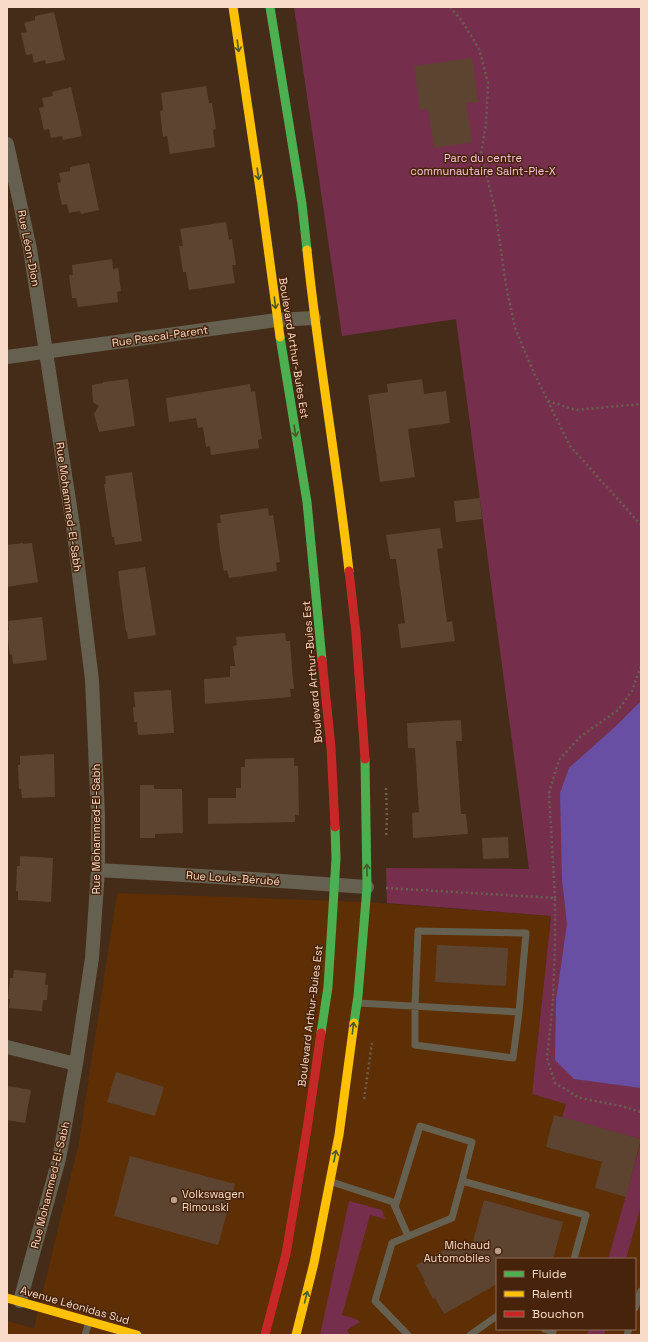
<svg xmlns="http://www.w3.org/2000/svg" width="648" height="1342" font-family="'Space Grotesk',sans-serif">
<rect width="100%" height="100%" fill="#452c18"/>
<path fill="#5e2e05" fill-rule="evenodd" d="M 117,893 L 366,902 L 551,916 L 532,1094 L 641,1125 L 641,1335 L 7,1335 L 7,1321 L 34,1328 L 79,1142 ZM 497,1259 L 635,1259 L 635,1329 L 497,1329 Z"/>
<path fill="#752f4d" d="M 294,7 L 641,7 L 641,1139 L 562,1118 L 566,1104 L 532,1094 L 551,916 L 387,903 L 386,868 L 529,869 L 456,319 L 342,336 Z
M 641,1142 L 641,1206 L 626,1259 L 608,1259 Z
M 349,1201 L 382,1210 L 385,1219 L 370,1215 L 342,1315 L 356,1319 L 360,1322 L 347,1330 L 350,1335 L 320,1335 Z
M 589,1329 L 606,1329 L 604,1335 L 587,1335 Z"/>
<path fill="#684fa4" d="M 641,701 L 641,1088 L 574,1079 L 555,1060 L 556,1000 L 567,924 L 562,879 L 560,793 L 569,768 L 617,725 Z"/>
<path fill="#5d4431" d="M 54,12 L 65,60 L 46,64 L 45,60 L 34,63 L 32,54 L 26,55 L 21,33 L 27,32 L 24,23 L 35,20 L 35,16 Z
M 472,58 L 478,102 L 466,103 L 472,142 L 434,148 L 428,109 L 420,110 L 414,66 Z
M 206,86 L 209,103 L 212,103 L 216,129 L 213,130 L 215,147 L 170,154 L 167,136 L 163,137 L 160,111 L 163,110 L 161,93 Z
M 71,87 L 82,136 L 63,140 L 62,136 L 51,138 L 49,129 L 44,130 L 39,108 L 44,107 L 42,98 L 53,96 L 52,92 Z
M 89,163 L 99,210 L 81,214 L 80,211 L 69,213 L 67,204 L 62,205 L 57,183 L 61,182 L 59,173 L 70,171 L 70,167 Z
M 226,222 L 229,240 L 232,239 L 236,265 L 232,265 L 235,283 L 189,290 L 186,272 L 183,272 L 179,246 L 183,246 L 180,229 Z
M 112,259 L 113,269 L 118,268 L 121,291 L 117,292 L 118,302 L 78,307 L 76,298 L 72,298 L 69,275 L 73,275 L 72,265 Z
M 128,379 L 135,426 L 99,432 L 94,414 L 99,406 L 93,402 L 92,385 L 103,383 L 103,382 Z
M 422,379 L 424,394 L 446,391 L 450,423 L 408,429 L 415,477 L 380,482 L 368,395 L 388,392 L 387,384 Z
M 250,384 L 251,392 L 255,391 L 259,420 L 262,439 L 258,440 L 259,448 L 211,455 L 210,446 L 206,447 L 203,427 L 198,428 L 196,418 L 169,422 L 166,398 Z
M 132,472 L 142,541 L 115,545 L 114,537 L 112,537 L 104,484 L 106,484 L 105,476 Z
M 480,498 L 482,519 L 456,522 L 454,501 Z
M 268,508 L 269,516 L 273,515 L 276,534 L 280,562 L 276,563 L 277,571 L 229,578 L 227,570 L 224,571 L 220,550 L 217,523 L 221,523 L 220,515 Z
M 440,528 L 443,548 L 437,549 L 447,622 L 452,621 L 455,641 L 401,648 L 398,624 L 405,623 L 396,559 L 390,559 L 386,535 Z
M 23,543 L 23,544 L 32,543 L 38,582 L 7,587 L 7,545 Z
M 145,567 L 156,635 L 128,639 L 127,631 L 126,632 L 123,611 L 118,571 Z
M 42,617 L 47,660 L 13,664 L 12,654 L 10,655 L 7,631 L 9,630 L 8,621 Z
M 285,633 L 286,641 L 290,641 L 292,669 L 294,689 L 290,689 L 291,697 L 205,704 L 204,679 L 230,677 L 230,666 L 235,666 L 233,646 L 237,645 L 236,637 Z
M 171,690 L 174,733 L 138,735 L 137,722 L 134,722 L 133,707 L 135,707 L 134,692 Z
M 461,720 L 462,741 L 456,741 L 461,814 L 466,814 L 468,834 L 413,838 L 412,813 L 419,812 L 415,748 L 408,748 L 407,723 Z
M 54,754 L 55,797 L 22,798 L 21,789 L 19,789 L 18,765 L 20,765 L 20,756 Z
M 294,758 L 294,766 L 298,766 L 299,815 L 295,815 L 295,822 L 208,824 L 208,798 L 236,798 L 236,788 L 241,788 L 241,767 L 245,767 L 245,759 Z
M 140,785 L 154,785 L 154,789 L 182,789 L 183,833 L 155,834 L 155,838 L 140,838 Z
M 508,837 L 509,858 L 483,859 L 482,838 Z
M 20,856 L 53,858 L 51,902 L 18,900 L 18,891 L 16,891 L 17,866 L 20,866 Z
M 437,945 L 508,948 L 506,986 L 435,982 Z
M 14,970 L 46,973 L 45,985 L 48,985 L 47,1000 L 43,1000 L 42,1011 L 9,1008 L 10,999 L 8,999 L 10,978 L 13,978 Z
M 116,1072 L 164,1087 L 155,1116 L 107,1102 Z
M 7,1086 L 31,1090 L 25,1123 L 7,1120 Z
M 554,1115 L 641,1139 L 626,1197 L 595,1188 L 602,1162 L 546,1147 Z
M 130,1156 L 235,1184 L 218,1245 L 114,1216 Z
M 484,1200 L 563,1222 L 553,1259 L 497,1259 L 497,1284 L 444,1314 L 435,1298 L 433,1299 L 424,1282 L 425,1281 L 416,1265 L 459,1242 L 472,1245 Z"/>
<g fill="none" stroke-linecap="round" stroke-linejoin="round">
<path stroke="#696050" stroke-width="2.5" stroke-dasharray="2 3" stroke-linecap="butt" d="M 450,7 L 462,21 L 479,49 L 488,83 L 486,124 L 481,154 L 495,209 L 506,285 L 515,328 L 534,373 L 570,446 L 641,525
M 548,401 L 576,410 L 641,404
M 386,788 L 387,818 L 386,838
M 386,888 L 555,898 L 555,945 L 553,1001 L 547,1058 L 555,1083 L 580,1098 L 621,1106 L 641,1112
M 555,898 L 549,793 L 559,760 L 580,737 L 618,710 L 632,691 L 641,666
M 364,1099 L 372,1043"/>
<path stroke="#65604f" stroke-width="7" d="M 358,1003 L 519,1012 L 526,933 L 418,931 L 415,1007 L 415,1045 L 513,1058 L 519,1012
M 332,1182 L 393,1202 L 408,1236
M 395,1207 L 420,1126 L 472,1142 L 462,1181
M 635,1308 L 641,1291
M 544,1329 L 553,1332
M 85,1335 L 89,1322
M 408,1335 L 375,1301 L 392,1243 L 452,1218 L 462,1181 L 586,1215 L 574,1259
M 470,1335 L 497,1316
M 627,1335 L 629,1329"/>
<path stroke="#65604f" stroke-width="14" d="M 7,144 L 30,249 L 73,526 L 92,680 L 98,815 L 98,870 L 92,958 L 76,1064 L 59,1159 L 20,1301
M 7,357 L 277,320 L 314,318
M 98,870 L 252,879 L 367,887
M 7,1047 L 76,1064"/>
<path stroke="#4caf50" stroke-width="9" d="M 270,7 L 302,204 L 307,250
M 280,337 L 307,502 L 322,660
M 354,1023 L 358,996 L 367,887 L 365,759
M 321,1033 L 328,987 L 336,859 L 335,827"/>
<path stroke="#ffc107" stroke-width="9" d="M 233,7 L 261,196 L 280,337
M 307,250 C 318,358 337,464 349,571
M 7,1298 L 137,1335
M 296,1335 L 314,1263 L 339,1135 L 354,1023"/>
<path stroke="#c62828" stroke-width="9" d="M 349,571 L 356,633 L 365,759
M 322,660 L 331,747 L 335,827
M 265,1335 L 286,1254 L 307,1129 L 321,1033"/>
</g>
<defs><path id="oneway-shaft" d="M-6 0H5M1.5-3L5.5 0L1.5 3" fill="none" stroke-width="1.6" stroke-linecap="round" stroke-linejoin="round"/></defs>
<g stroke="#485b26">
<use href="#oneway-shaft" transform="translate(238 46) rotate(82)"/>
<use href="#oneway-shaft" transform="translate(258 174) rotate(82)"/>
<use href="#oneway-shaft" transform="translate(275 303) rotate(83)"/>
<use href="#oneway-shaft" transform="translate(295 431) rotate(81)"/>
<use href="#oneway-shaft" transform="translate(367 870) rotate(-91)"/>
<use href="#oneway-shaft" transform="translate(353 1028) rotate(-83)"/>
<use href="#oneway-shaft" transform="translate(335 1156) rotate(-79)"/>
<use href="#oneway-shaft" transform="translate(306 1297) rotate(-76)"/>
</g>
<g fill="#b99e8b" stroke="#46230a" stroke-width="1.5">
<circle cx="174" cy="1200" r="4"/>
<circle cx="498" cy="1251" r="4"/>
</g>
<g text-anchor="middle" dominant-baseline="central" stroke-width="3" stroke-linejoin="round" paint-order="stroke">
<g font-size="11" fill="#fec5dc" stroke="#46230a">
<text x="483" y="158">Parc du centre<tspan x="483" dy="13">communautaire Saint-Pie-X</tspan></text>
</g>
<g font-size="11" fill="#f8dbc9" stroke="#46230a">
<text transform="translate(29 248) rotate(79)">Rue Léon-Dion</text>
<text transform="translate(160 336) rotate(-8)">Rue Pascal-Parent</text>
<text transform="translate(294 348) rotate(81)">Boulevard Arthur-Buies Est</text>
<text transform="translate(69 507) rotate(82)">Rue Mohammed-El-Sabh</text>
<text transform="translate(312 672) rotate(-95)">Boulevard Arthur-Buies Est</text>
<text transform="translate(96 829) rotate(-90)">Rue Mohammed-El-Sabh</text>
<text transform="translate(233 878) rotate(4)">Rue Louis-Bérubé</text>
<text transform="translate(310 1016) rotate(-83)">Boulevard Arthur-Buies Est</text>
<text transform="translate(50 1185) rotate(-76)">Rue Mohammed-El-Sabh</text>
<text transform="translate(75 1305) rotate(16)">Avenue Léonidas Sud</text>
</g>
<g font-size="11" fill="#f8dbc9" stroke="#46230a" text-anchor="start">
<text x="182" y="1194">Volkswagen<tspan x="182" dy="13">Rimouski</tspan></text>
<text x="490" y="1245" text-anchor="end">Michaud<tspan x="490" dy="13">Automobiles</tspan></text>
</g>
</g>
<rect width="648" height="1342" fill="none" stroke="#f8dbc9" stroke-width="16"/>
<rect x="496" y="1258" width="140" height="72" fill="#46230a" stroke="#8d6d56"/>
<rect x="504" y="1271" width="20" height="6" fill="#4caf50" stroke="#8d6d56"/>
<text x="532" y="1278" font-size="12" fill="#f8dbc9">Fluide</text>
<rect x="504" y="1291" width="20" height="6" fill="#ffc107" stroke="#8d6d56"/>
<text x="532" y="1298" font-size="12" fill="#f8dbc9">Ralenti</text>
<rect x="504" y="1311" width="20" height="6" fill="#c62828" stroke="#8d6d56"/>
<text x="532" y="1318" font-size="12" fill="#f8dbc9">Bouchon</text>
</svg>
